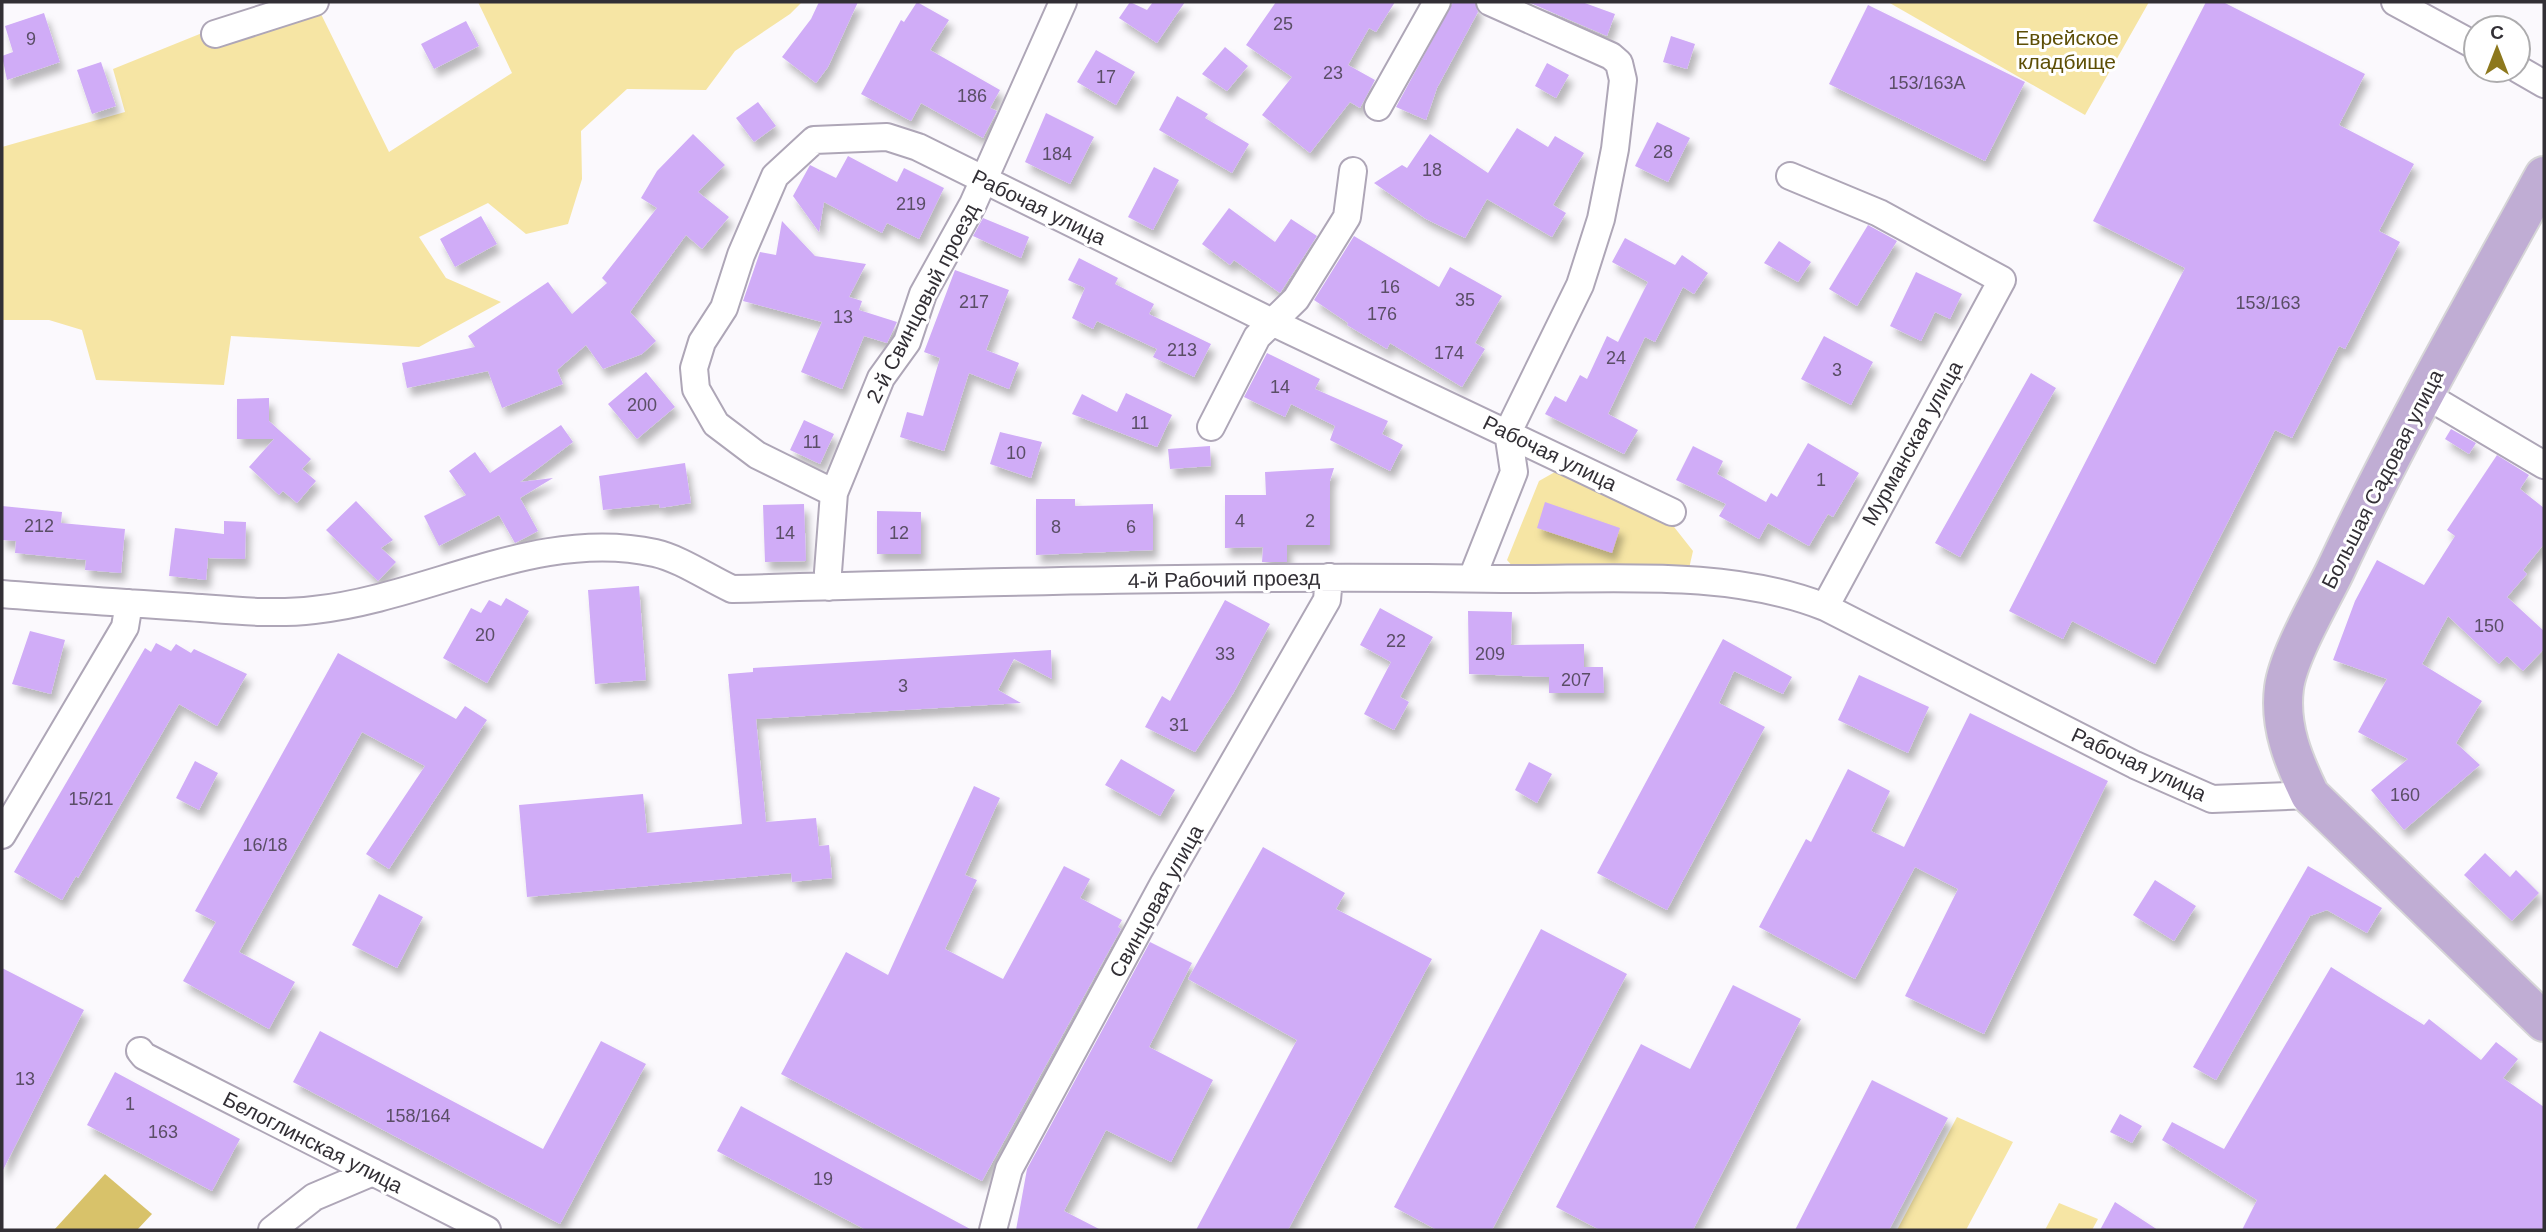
<svg xmlns="http://www.w3.org/2000/svg" width="2546" height="1232" font-family="Helvetica,sans-serif">
<defs>
<filter id="shadow"><feDropShadow dx="4.5" dy="8" stdDeviation="3.5" flood-color="#0004"/></filter>
</defs>
<rect width="100%" height="100%" fill="#fbf9fd"/>
<path fill="#f6e5a4" d="M 279,2 L 319,10 L 389,152 L 512,73 L 478,2 L 802,2 L 790,14 L 735,51 L 706,90 L 627,89 L 581,131 L 582,179 L 568,224 L 526,234 L 488,203 L 419,237 L 446,278 L 501,302 L 419,347 L 231,336 L 224,385 L 96,380 L 82,330 L 49,320 L 2,320 L 2,147 L 125,112 L 113,69 Z
M 1888,2 L 2149,2 L 2085,115 Z
M 1562,468 L 1667,518 L 1693,551 L 1688,573 L 1514,568 L 1507,560 L 1539,481 Z
M 1957,1117 L 2013,1142 L 1966,1230 L 1897,1230 Z
M 2059,1203 L 2098,1219 L 2092,1230 L 2045,1230 Z"/>
<path fill="#d8c26a" d="M 105,1174 L 152,1214 L 137,1230 L 54,1230 Z"/>
<path fill="#d0acf7" filter="url(#shadow)" d="M 819,2 L 858,2 L 828,67 L 816,83 L 782,57 L 811,19 Z
M 917,2 L 949,20 L 930,50 L 1000,90 L 990,108 L 997,111 L 983,138 L 921,103 L 911,121 L 861,94 L 901,20 L 904,22 Z
M 1130,2 L 1147,10 L 1153,2 L 1185,2 L 1157,43 L 1119,18 Z
M 1276,2 L 1395,2 L 1376,32 L 1369,28 L 1348,65 L 1375,80 L 1360,108 L 1350,102 L 1310,153 L 1262,115 L 1292,77 L 1246,45 Z
M 1453,2 L 1475,2 L 1478,12 L 1437,88 L 1426,120 L 1396,107 Z
M 1528,2 L 1582,2 L 1615,14 L 1607,36 Z
M 2206,2 L 2223,2 L 2365,74 L 2339,125 L 2414,164 L 2379,231 L 2400,242 L 2345,349 L 2339,346 L 2292,438 L 2275,430 L 2155,664 L 2072,621 L 2063,639 L 2009,611 L 2185,268 L 2093,221 Z
M 1868,5 L 2025,82 L 1985,161 L 1829,84 Z
M 44,13 L 60,62 L 7,80 L 2,56 L 13,52 L 5,26 Z
M 466,21 L 479,46 L 434,69 L 421,44 Z
M 1671,36 L 1695,44 L 1687,69 L 1663,62 Z
M 1225,47 L 1248,66 L 1227,91 L 1202,74 Z
M 1096,50 L 1135,72 L 1116,105 L 1077,82 Z
M 101,62 L 116,106 L 92,114 L 77,70 Z
M 1547,63 L 1569,75 L 1556,98 L 1535,86 Z
M 1177,96 L 1208,114 L 1205,118 L 1249,144 L 1232,173 L 1159,130 Z
M 758,102 L 776,126 L 754,142 L 736,118 Z
M 1046,113 L 1094,137 L 1070,184 L 1025,162 Z
M 1657,122 L 1690,138 L 1668,182 L 1635,166 Z
M 1517,128 L 1548,147 L 1555,136 L 1584,153 L 1553,205 L 1566,213 L 1552,237 L 1487,199 L 1465,238 L 1426,219 L 1374,183 L 1402,165 L 1407,168 L 1430,134 L 1488,173 Z
M 693,134 L 725,165 L 698,192 L 729,217 L 702,249 L 686,235 L 630,312 L 656,341 L 642,354 L 603,369 L 586,345 L 557,370 L 563,384 L 502,408 L 488,371 L 407,388 L 402,363 L 475,347 L 468,336 L 548,282 L 572,314 L 607,283 L 602,278 L 657,208 L 641,198 L 657,171 Z
M 848,156 L 897,182 L 904,168 L 944,188 L 919,239 L 887,223 L 882,233 L 824,202 L 819,232 L 793,196 L 810,165 L 836,178 Z
M 1154,167 L 1179,180 L 1153,230 L 1128,217 Z
M 1229,208 L 1275,242 L 1291,219 L 1317,236 L 1280,293 L 1234,260 L 1230,265 L 1202,244 Z
M 481,216 L 497,244 L 455,267 L 440,239 Z
M 983,218 L 1029,237 L 1021,258 L 973,236 Z
M 782,221 L 815,256 L 866,264 L 849,297 L 862,301 L 859,310 L 897,322 L 887,343 L 864,336 L 842,389 L 801,372 L 822,322 L 743,301 L 760,252 L 776,255 Z
M 1868,225 L 1897,241 L 1857,306 L 1829,289 Z
M 1354,236 L 1439,287 L 1450,267 L 1502,296 L 1475,343 L 1485,349 L 1462,387 L 1390,343 L 1387,349 L 1347,325 L 1348,323 L 1314,300 Z
M 1625,238 L 1675,265 L 1682,255 L 1708,273 L 1694,294 L 1683,287 L 1655,342 L 1645,337 L 1608,414 L 1638,430 L 1624,454 L 1545,414 L 1555,396 L 1566,402 L 1580,375 L 1587,379 L 1607,336 L 1618,342 L 1648,282 L 1612,262 Z
M 1779,241 L 1811,262 L 1798,282 L 1764,263 Z
M 1079,258 L 1118,278 L 1115,284 L 1154,304 L 1149,314 L 1211,344 L 1194,377 L 1153,357 L 1157,349 L 1097,321 L 1093,329 L 1072,318 L 1085,288 L 1068,280 Z
M 955,270 L 1009,290 L 986,350 L 1019,363 L 1009,389 L 969,373 L 944,451 L 900,437 L 907,412 L 923,416 L 940,358 L 924,352 Z
M 1916,272 L 1962,294 L 1950,319 L 1935,312 L 1921,341 L 1890,326 Z
M 1824,336 L 1873,362 L 1851,405 L 1801,379 Z
M 1267,353 L 1320,379 L 1315,389 L 1388,421 L 1382,434 L 1403,445 L 1390,471 L 1330,440 L 1335,426 L 1291,404 L 1285,417 L 1244,397 Z
M 646,372 L 675,407 L 637,439 L 608,404 Z
M 2031,373 L 2056,388 L 1960,557 L 1935,543 Z
M 1126,393 L 1172,415 L 1157,447 L 1072,414 L 1082,394 L 1117,412 Z
M 269,398 L 269,421 L 311,459 L 302,469 L 316,481 L 297,503 L 283,491 L 279,495 L 249,467 L 274,439 L 237,439 L 237,399 Z
M 804,420 L 834,434 L 820,464 L 790,450 Z
M 561,425 L 573,442 L 520,482 L 553,478 L 520,498 L 538,531 L 515,543 L 499,515 L 439,546 L 424,516 L 466,495 L 449,471 L 475,452 L 490,473 Z
M 2451,429 L 2476,443 L 2469,454 L 2445,439 Z
M 1000,432 L 1042,442 L 1031,478 L 990,464 Z
M 1808,443 L 1859,473 L 1833,517 L 1828,514 L 1809,546 L 1768,523 L 1759,539 L 1719,516 L 1726,504 L 1676,480 L 1693,446 L 1723,461 L 1717,474 L 1766,502 L 1771,493 L 1777,497 Z
M 1210,446 L 1211,466 L 1170,469 L 1168,449 Z
M 2497,455 L 2529,475 L 2520,489 L 2544,508 L 2544,544 L 2523,570 L 2527,574 L 2507,597 L 2544,631 L 2544,649 L 2523,671 L 2507,656 L 2499,664 L 2448,616 L 2422,664 L 2482,701 L 2456,743 L 2480,765 L 2404,830 L 2371,790 L 2408,759 L 2358,732 L 2387,679 L 2333,660 L 2355,601 L 2377,560 L 2424,585 L 2455,536 L 2447,530 Z
M 685,463 L 691,503 L 660,508 L 659,504 L 603,510 L 599,476 Z
M 1334,468 L 1330,481 L 1330,545 L 1287,545 L 1287,562 L 1262,562 L 1263,547 L 1225,548 L 1225,495 L 1266,495 L 1265,472 Z
M 1036,499 L 1075,499 L 1075,506 L 1153,504 L 1153,550 L 1036,555 Z
M 356,501 L 393,540 L 381,548 L 396,562 L 378,581 L 326,530 Z
M 1545,502 L 1620,528 L 1612,553 L 1537,528 Z
M 804,504 L 806,561 L 765,562 L 763,505 Z
M 2,506 L 62,512 L 61,523 L 125,529 L 121,573 L 85,570 L 86,560 L 15,553 L 16,541 L 2,540 Z
M 877,511 L 921,512 L 921,554 L 877,554 Z
M 224,521 L 246,522 L 245,559 L 208,558 L 206,580 L 169,576 L 175,528 L 224,534 Z
M 639,586 L 646,680 L 595,684 L 588,590 Z
M 506,598 L 529,611 L 487,683 L 443,658 L 471,608 L 481,613 L 489,600 L 501,606 Z
M 1225,600 L 1270,624 L 1234,692 L 1195,752 L 1145,727 L 1162,696 L 1170,701 Z
M 1380,608 L 1433,637 L 1400,697 L 1409,702 L 1394,730 L 1364,714 L 1391,662 L 1360,645 Z
M 1468,611 L 1512,612 L 1511,645 L 1584,644 L 1584,667 L 1603,667 L 1604,693 L 1549,693 L 1549,677 L 1469,674 Z
M 30,631 L 65,640 L 51,694 L 12,684 Z
M 1723,639 L 1792,677 L 1783,694 L 1734,671 L 1719,703 L 1765,727 L 1667,910 L 1597,873 Z
M 156,643 L 171,651 L 176,644 L 191,653 L 194,649 L 247,674 L 217,726 L 179,704 L 78,878 L 76,876 L 62,900 L 14,872 L 145,648 L 151,652 Z
M 1051,650 L 1052,679 L 1014,659 L 998,690 L 1021,703 L 756,719 L 766,822 L 816,818 L 819,846 L 829,845 L 832,878 L 792,882 L 791,873 L 527,897 L 519,805 L 643,794 L 647,833 L 742,824 L 728,674 L 753,672 L 753,668 Z
M 338,653 L 456,719 L 465,706 L 487,720 L 389,869 L 366,854 L 425,766 L 362,732 L 239,952 L 295,982 L 269,1029 L 183,981 L 216,922 L 195,911 Z
M 1859,675 L 1929,707 L 1908,753 L 1838,720 Z
M 1970,713 L 2108,781 L 1984,1034 L 1905,996 L 1958,889 L 1915,867 L 1855,979 L 1759,927 L 1806,839 L 1811,842 L 1848,769 L 1890,791 L 1871,831 L 1904,847 Z
M 1121,759 L 1175,790 L 1160,816 L 1105,785 Z
M 195,761 L 218,773 L 199,810 L 176,798 Z
M 1529,762 L 1552,774 L 1537,803 L 1515,790 Z
M 974,786 L 1000,798 L 965,875 L 977,880 L 945,949 L 1003,979 L 1064,866 L 1090,879 L 1080,898 L 1122,920 L 1118,927 L 1121,929 L 982,1181 L 781,1074 L 846,952 L 888,975 Z
M 1263,847 L 1345,893 L 1336,909 L 1432,959 L 1288,1230 L 1196,1230 L 1297,1040 L 1188,979 Z
M 2485,853 L 2510,877 L 2516,870 L 2539,893 L 2512,921 L 2464,875 Z
M 2308,866 L 2382,908 L 2367,933 L 2327,910 L 2310,916 L 2216,1080 L 2193,1067 Z
M 2155,880 L 2196,906 L 2174,941 L 2133,915 Z
M 379,894 L 423,917 L 397,968 L 352,945 Z
M 1541,929 L 1627,974 L 1492,1230 L 1437,1230 L 1394,1207 Z
M 1150,942 L 1192,963 L 1149,1047 L 1213,1080 L 1171,1162 L 1106,1130 L 1064,1211 L 1101,1230 L 1016,1230 L 1027,1169 Z
M 2331,967 L 2424,1025 L 2429,1019 L 2481,1060 L 2496,1042 L 2518,1059 L 2503,1078 L 2544,1107 L 2544,1230 L 2242,1230 L 2257,1200 L 2162,1140 L 2172,1122 L 2224,1149 Z
M 2,968 L 84,1010 L 2,1172 Z
M 1733,985 L 1801,1019 L 1693,1230 L 1600,1230 L 1556,1207 L 1641,1044 L 1690,1069 Z
M 320,1031 L 543,1149 L 601,1041 L 646,1064 L 560,1224 L 293,1082 Z
M 115,1072 L 240,1139 L 212,1191 L 87,1125 Z
M 1872,1080 L 1948,1118 L 1889,1230 L 1795,1230 Z
M 741,1106 L 972,1230 L 866,1230 L 717,1151 Z
M 2120,1114 L 2142,1126 L 2132,1143 L 2110,1132 Z
M 2115,1202 L 2158,1230 L 2100,1230 Z"/>
<g fill="none" stroke-linecap="round" stroke-linejoin="round">
<g stroke="#aea6b7" stroke-width="30">
<path id="minor" d="M 2395,2 L 2476,46
M 215,34 L 315,2
M 2518,69 L 2544,84
M 1378,107 L 1437,2
M 1790,176 L 1879,213 L 2002,280 L 1825,607
M 2424,394 L 2544,465
M 1211,427 L 1257,337 L 1296,299 L 1347,217 L 1353,171
M 834,493 L 757,455 L 716,424 L 696,389 L 694,368 L 702,342 L 724,308 L 741,255 L 775,176 L 814,140 L 887,137 L 918,147 L 1272,322 L 1672,512
M 1472,578 L 1514,472 L 1508,432 L 1580,285 L 1601,219 L 1615,149 L 1623,80 L 1619,63 L 1611,56 L 1490,2
M 829,587 L 828,572 L 834,493 L 881,378 L 907,342 L 923,294 L 973,204 L 1063,2
M 2,594 C 63,599 125,603 187,607 C 229,610 272,615 314,610 C 428,598 539,527 655,553 C 681,559 708,578 732,589 C 989,582 1246,575 1503,579 C 1607,580 1727,568 1825,607 L 2135,765 L 2212,799 L 2310,795
M 2,835 L 125,627 L 129,603
M 140,1051 L 144,1056 L 487,1230
M 272,1230 L 314,1197 L 373,1172
M 993,1230 L 1009,1169 L 1164,883 L 1327,600 L 1329,577"/>
</g>
<g stroke="#d6d5d7" stroke-width="42">
<path id="primary" d="M 2544,176 C 2472,307 2398,436 2335,571 C 2320,602 2288,656 2284,688 C 2279,727 2294,762 2310,795 L 2544,1022"/>
</g>
<use href="#minor" stroke="#fff" stroke-width="26"/>
<use href="#primary" stroke="#c0add4" stroke-width="38"/>
</g>
<g text-anchor="middle" dominant-baseline="central" stroke-width="6" stroke-linejoin="round" paint-order="stroke">
<g font-size="18" fill="#5a4e66">
<text x="1283" y="24">25</text>
<text x="31" y="39">9</text>
<text x="1333" y="73">23</text>
<text x="1106" y="77">17</text>
<text x="1927" y="83">153/163А</text>
<text x="972" y="96">186</text>
<text x="1663" y="152">28</text>
<text x="1057" y="154">184</text>
<text x="1432" y="170">18</text>
<text x="911" y="204">219</text>
<text x="1390" y="287">16</text>
<text x="1465" y="300">35</text>
<text x="974" y="302">217</text>
<text x="2268" y="303">153/163</text>
<text x="1382" y="314">176</text>
<text x="843" y="317">13</text>
<text x="1182" y="350">213</text>
<text x="1449" y="353">174</text>
<text x="1616" y="358">24</text>
<text x="1837" y="370">3</text>
<text x="1280" y="387">14</text>
<text x="642" y="405">200</text>
<text x="1140" y="423">11</text>
<text x="812" y="442">11</text>
<text x="1016" y="453">10</text>
<text x="1821" y="480">1</text>
<text x="1240" y="521">4</text>
<text x="1310" y="521">2</text>
<text x="39" y="526">212</text>
<text x="1056" y="527">8</text>
<text x="1131" y="527">6</text>
<text x="785" y="533">14</text>
<text x="899" y="533">12</text>
<text x="2489" y="626">150</text>
<text x="485" y="635">20</text>
<text x="1396" y="641">22</text>
<text x="1225" y="654">33</text>
<text x="1490" y="654">209</text>
<text x="1576" y="680">207</text>
<text x="903" y="686">3</text>
<text x="1179" y="725">31</text>
<text x="2405" y="795">160</text>
<text x="91" y="799">15/21</text>
<text x="265" y="845">16/18</text>
<text x="25" y="1079">13</text>
<text x="130" y="1104">1</text>
<text x="418" y="1116">158/164</text>
<text x="163" y="1132">163</text>
<text x="823" y="1179">19</text>
</g>
<g font-size="21" fill="#5d4e06" stroke="#fff">
<text x="2067" y="37">Еврейское<tspan x="2067" dy="24">кладбище</tspan></text>
</g>
<g font-size="21" fill="#322f35" stroke="#fff">
<text transform="translate(1039 207) rotate(26)">Рабочая улица</text>
<text transform="translate(922 303) rotate(-63)">2-й Свинцовый проезд</text>
<text transform="translate(1912 443) rotate(-61)">Мурманская улица</text>
<text transform="translate(1550 453) rotate(26)">Рабочая улица</text>
<text transform="translate(2382 479) rotate(-63)">Большая Садовая улица</text>
<text transform="translate(1224 579) rotate(-1)">4-й Рабочий проезд</text>
<text transform="translate(2139 764) rotate(25)">Рабочая улица</text>
<text transform="translate(1156 901) rotate(-61)">Свинцовая улица</text>
<text transform="translate(313 1142) rotate(27)">Белоглинская улица</text>
</g>
</g>
<rect width="2546" height="1232" fill="none" stroke="#322f35" stroke-width="7"/>
<g transform="translate(2497 49)"><circle r="33" fill="#ffffff" stroke="#adacae" stroke-width="2"/>
<path d="M0-5L12 26L0 18L-12 26Z" fill="#8d781d"/>
<text y="-10" font-size="19" font-weight="bold" text-anchor="middle" fill="#322f35">С</text>
</g>
</svg>
